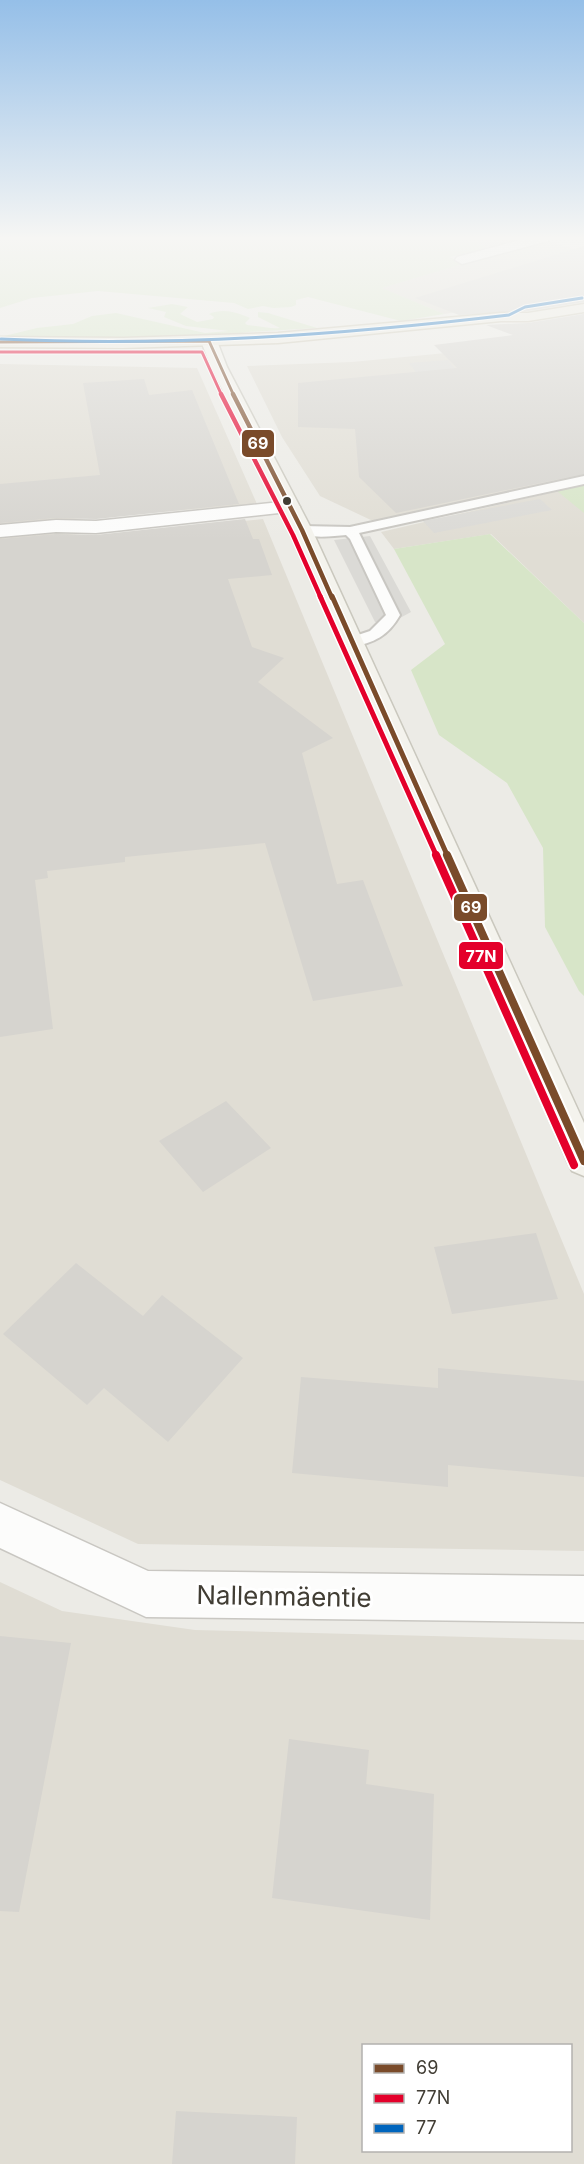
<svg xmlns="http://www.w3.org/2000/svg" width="584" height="2164" font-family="Inter,sans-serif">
<rect width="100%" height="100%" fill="#ecebe6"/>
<path fill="#e0ddd4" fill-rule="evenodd" d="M 460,238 L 525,238 L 491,248 Z
M 545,240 L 584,252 L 485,308 L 444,314 L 381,288 Z
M 584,325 L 584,478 L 373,521 L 320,496 L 282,437 L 247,366 L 352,362 L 446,353 Z
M 0,364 L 197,368 L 257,504 L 0,525 Z
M 584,485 L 584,623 L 491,534 L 394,549 L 381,532 Z
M 263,519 L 584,1294 L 584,1551 L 138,1544 L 0,1480 L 0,538 L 58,533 L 91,536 Z
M 0,1582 L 62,1611 L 195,1630 L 584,1640 L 584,2164 L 0,2164 ZM 364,2046 L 570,2046 L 570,2150 L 364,2150 Z"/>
<path fill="#d7e5c8" d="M 0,238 L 460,238 L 491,248 L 450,257 L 463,264 L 382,288 L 444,314 L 401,321 L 308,297 L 296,300 L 296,305 L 291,307 L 273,308 L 263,306 L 248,309 L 234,303 L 98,291 L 32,298 L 0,308 Z
M 172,304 L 188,307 L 180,314 L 197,322 L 213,319 L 214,317 L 209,314 C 223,308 236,312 250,318 L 245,323 L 247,325 C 259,326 269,329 280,328 L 258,317 L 258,312 L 268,313 L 317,328 L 248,332 L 212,338 L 98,341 L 0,337 L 37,328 L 73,324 L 92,316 L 116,313 L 205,333 L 229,331 L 186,326 L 164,317 L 166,312 L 148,308 Z
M 584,485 L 584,513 L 557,491 Z
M 490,534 L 584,623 L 584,996 L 579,991 L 545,927 L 543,848 L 507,783 L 439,735 L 411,670 L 445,644 L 394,549 Z"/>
<path fill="#dbdad6" d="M 448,360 L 468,384 L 438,401 L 409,363 Z
M 540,499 L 552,510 L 434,533 L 423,521 Z
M 370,536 L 411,612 L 389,624 L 375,622 L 334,540 Z"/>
<path fill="#d6d4cf" d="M 584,246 L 584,302 L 528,311 L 459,315 L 415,298 Z
M 584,314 L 584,474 L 396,513 L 359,477 L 355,429 L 298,427 L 298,383 L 457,368 L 434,345 L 513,335 L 486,325 L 528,323 Z
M 144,379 L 149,395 L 192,390 L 239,504 L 96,519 L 56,518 L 0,523 L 0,484 L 100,475 L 83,383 Z
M 245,519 L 253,539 L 259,539 L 272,575 L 228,579 L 252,647 L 284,658 L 258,682 L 333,738 L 302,753 L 337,884 L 363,880 L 403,986 L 313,1001 L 265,843 L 125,857 L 125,862 L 47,871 L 48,878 L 35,880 L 53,1029 L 0,1037 L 0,539 L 56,534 L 96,535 Z
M 226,1101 L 271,1148 L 203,1192 L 159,1141 Z
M 536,1233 L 558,1299 L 452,1314 L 434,1247 Z
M 76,1263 L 143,1316 L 162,1295 L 243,1358 L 168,1442 L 104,1388 L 87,1405 L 3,1334 Z
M 438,1368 L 584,1381 L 584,1477 L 448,1465 L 448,1487 L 292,1473 L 301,1377 L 438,1388 Z
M 0,1636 L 71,1643 L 19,1912 L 0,1911 Z
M 289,1739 L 369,1750 L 366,1784 L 434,1794 L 430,1920 L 272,1898 Z
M 176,2111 L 297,2117 L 295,2164 L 172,2164 Z"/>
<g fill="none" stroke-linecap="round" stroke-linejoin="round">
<g stroke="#c9c7c2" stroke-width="4">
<path id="service" d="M 584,476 L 584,484 L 359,533 L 400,615 C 388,636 374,643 351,647 L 343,642 L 346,639 L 370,631 L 386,615 L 350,539 L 346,535 C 332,536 307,540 295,530 L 302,526 L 350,527 Z"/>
</g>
<g stroke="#c9c7c2" stroke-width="3">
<path id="minor" d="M 528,238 L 550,238 L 548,241 L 462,264 L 455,260 L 457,257 Z
M 290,501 L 297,503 L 300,507 L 297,511 L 96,533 L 56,532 L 0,537 L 0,525 L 56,520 L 96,521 Z
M 0,1503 L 148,1571 L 584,1576 L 584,1622 L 146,1617 L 0,1548 Z"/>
</g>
<g stroke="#cac8be" stroke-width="3">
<path id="secondary" d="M 209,336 L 217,341 L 227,367 L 312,530 L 584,1123 L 584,1176 L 572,1171 L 567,1161 L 292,530 L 211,367 L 201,341 Z"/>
</g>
<g stroke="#cdc8b6" stroke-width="3">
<path id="primary" d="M 584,304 L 584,312 L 528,321 L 501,321 L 278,343 L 123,348 L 0,347 L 0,337 L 123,338 L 278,333 L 501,313 L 528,313 Z"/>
</g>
<use href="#service" fill="#fcfcfb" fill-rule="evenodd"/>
<use href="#minor" fill="#fcfcfb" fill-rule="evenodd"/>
<use href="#secondary" fill="#f4f3ed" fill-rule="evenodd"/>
<use href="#primary" fill="#eeece3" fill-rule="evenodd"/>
<g stroke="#fff" stroke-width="5">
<path id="bus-1-far3" d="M 0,342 L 209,341 L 234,396"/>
</g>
<g stroke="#fff" stroke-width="7">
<path id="bus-1-far2" d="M 233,394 L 302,530 L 332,598"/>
</g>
<g stroke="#fff" stroke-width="8">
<path id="bus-1-far1" d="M 332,596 L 448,857"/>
</g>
<g stroke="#fff" stroke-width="12">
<path id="bus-1" d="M 447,855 L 584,1161"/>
</g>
<g stroke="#fff" stroke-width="5">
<path id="bus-2-far3" d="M 0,352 L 202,352 L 222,396"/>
</g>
<g stroke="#fff" stroke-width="7">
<path id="bus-2-far2" d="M 221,394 L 293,535 L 321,598"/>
</g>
<g stroke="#fff" stroke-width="8">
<path id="bus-2-far1" d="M 320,596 L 437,857"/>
</g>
<g stroke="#fff" stroke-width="12">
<path id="bus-2" d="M 436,855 L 574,1165"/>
</g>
<g stroke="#fff" stroke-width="5">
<path id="bus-3" d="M 1,339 C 172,347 340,335 509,315 L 525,307 L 582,298"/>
</g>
<use href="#bus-1-far3" stroke="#7a4b2a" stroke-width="3"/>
<use href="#bus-1-far2" stroke="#7a4b2a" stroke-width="4.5"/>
<use href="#bus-1-far1" stroke="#7a4b2a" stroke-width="5"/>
<use href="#bus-1" stroke="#7a4b2a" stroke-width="8"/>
<use href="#bus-2-far3" stroke="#e4002b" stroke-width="3"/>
<use href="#bus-2-far2" stroke="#e4002b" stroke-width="4.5"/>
<use href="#bus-2-far1" stroke="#e4002b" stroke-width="5"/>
<use href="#bus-2" stroke="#e4002b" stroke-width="8"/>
<use href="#bus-3" stroke="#0065bd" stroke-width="3"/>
</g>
<linearGradient id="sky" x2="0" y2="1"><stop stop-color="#95bfe8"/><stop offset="0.44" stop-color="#f6f6f4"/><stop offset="1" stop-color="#f6f6f4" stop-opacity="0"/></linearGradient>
<rect width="584" height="541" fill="url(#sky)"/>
<circle fill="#413d34" stroke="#fff" stroke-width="2" cx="287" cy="501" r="5"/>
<g text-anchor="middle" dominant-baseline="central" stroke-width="6" stroke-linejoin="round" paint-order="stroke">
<g font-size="26" fill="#413d34" stroke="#fff">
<text transform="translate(284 1596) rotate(1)">Nallenmäentie</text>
</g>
</g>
<g stroke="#fff" stroke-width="2">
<rect x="241" y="429" width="34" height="29" rx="6" fill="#7a4b2a"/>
<rect x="453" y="893" width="35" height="29" rx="6" fill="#7a4b2a"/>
<rect x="458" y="941" width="46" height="29" rx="6" fill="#e4002b"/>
</g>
<g font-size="16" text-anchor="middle" font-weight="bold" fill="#fff">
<text x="258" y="449">69</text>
<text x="471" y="913">69</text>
<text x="481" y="962">77N</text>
</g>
<rect x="362" y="2044" width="210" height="108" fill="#ffffff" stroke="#b3b1ae" stroke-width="1.5"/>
<rect x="374" y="2064" width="30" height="9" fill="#7a4b2a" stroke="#b3b1ae" stroke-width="1.5"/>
<text x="416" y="2074" font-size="18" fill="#413d34">69</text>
<rect x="374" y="2094" width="30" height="9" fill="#e4002b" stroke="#b3b1ae" stroke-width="1.5"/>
<text x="416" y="2104" font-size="18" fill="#413d34">77N</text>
<rect x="374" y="2124" width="30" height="9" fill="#0065bd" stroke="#b3b1ae" stroke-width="1.5"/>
<text x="416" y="2134" font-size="18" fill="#413d34">77</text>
</svg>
